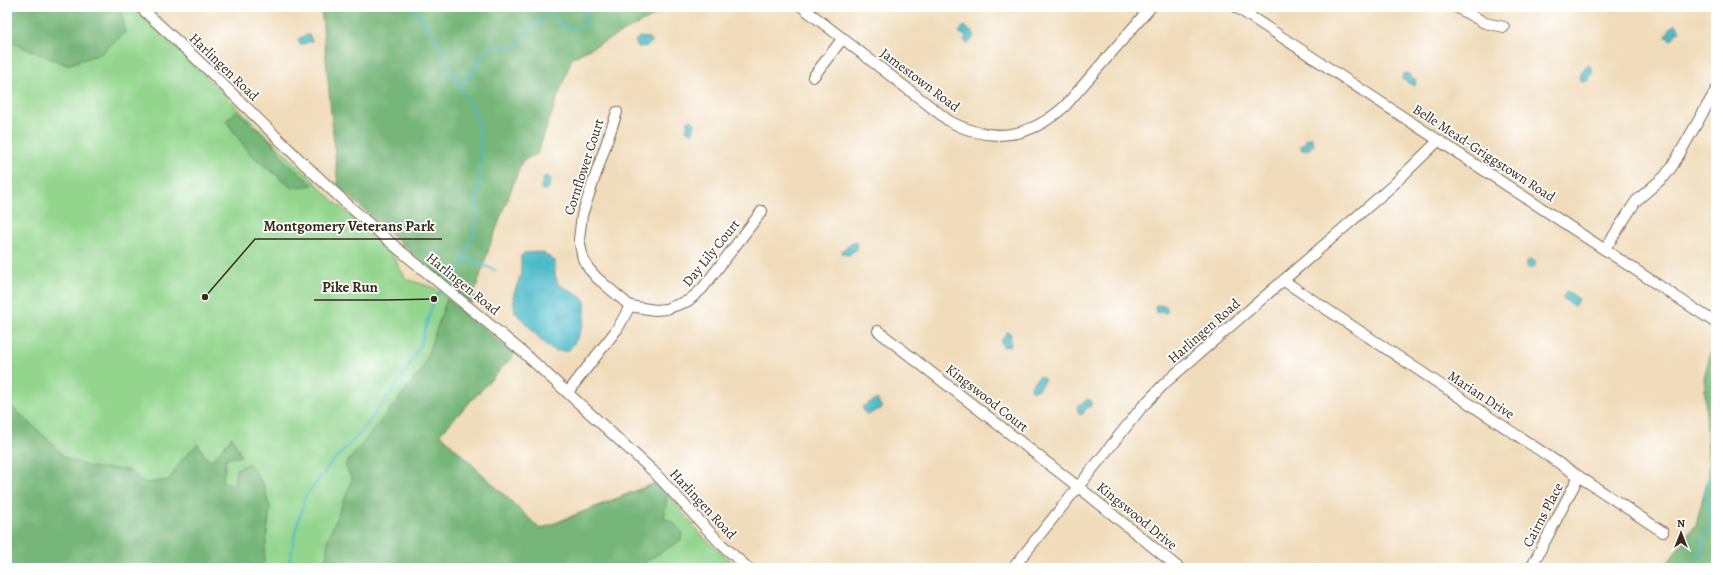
<svg xmlns="http://www.w3.org/2000/svg" width="1723" height="575" font-family="Alegreya,serif">
<rect width="100%" height="100%" fill="#fff"/>
<filter id="ink" filterUnits="userSpaceOnUse"><feTurbulence type="fractalNoise" baseFrequency=".025" numOctaves="2"/><feDisplacementMap in="SourceGraphic" scale="8" xChannelSelector="R" yChannelSelector="G"/><feConvolveMatrix kernelMatrix="1 2 1 2 8 2 1 2 1" color-interpolation-filters="sRGB"/></filter>
<filter id="wash" filterUnits="userSpaceOnUse"><feTurbulence type="fractalNoise" baseFrequency=".012" numOctaves="4" result="noise"/><feDisplacementMap in="SourceGraphic" scale="16" xChannelSelector="R" yChannelSelector="G"/><feGaussianBlur stdDeviation="0.9" result="paint"/><feColorMatrix in="noise" values="0 0 0 0 0 0 0 0 0 0 0 0 0 0 0 0 0 1.4 0 .05"/><feComposite in="paint" operator="in"/></filter>
<g filter="url(#wash)">
<rect width="100%" height="100%" fill="#f0dcba"/>
<path fill="#93d58d" stroke="#678056" d="M 7,7 L 131,7 L 163,35 L 337,204 L 388,248 L 406,279 L 434,288 L 515,354 L 440,434 L 540,529 L 657,482 L 705,539 L 739,568 L 7,568 Z"/>
<path fill="#76b678" stroke="#58704b" d="M 121,7 L 125,33 L 100,54 L 67,65 L 14,44 L 7,31 L 8,7 Z
M 321,7 L 642,7 L 654,16 L 572,58 L 537,154 L 522,161 L 489,248 L 471,304 L 441,280 L 338,186 Z
M 237,111 L 272,142 L 286,162 L 313,185 L 292,188 L 249,153 L 226,121 Z
M 447,299 L 515,354 L 440,434 L 540,529 L 656,484 L 668,490 L 664,518 L 673,522 L 682,532 L 681,540 L 636,568 L 325,568 L 328,539 L 352,480 L 345,465 L 422,370 Z
M 1713,344 L 1716,346 L 1716,568 L 1664,568 L 1696,524 L 1709,474 L 1704,377 Z
M 7,403 L 50,441 L 64,457 L 89,467 L 128,470 L 145,483 L 169,480 L 183,458 L 198,444 L 205,456 L 211,461 L 232,437 L 241,456 L 226,459 L 223,482 L 234,484 L 236,469 L 249,463 L 263,484 L 270,508 L 263,568 L 7,568 Z"/>
<path fill="#4ebbc8" stroke="#447273" d="M 1676,24 L 1680,31 L 1677,32 L 1672,40 L 1666,37 L 1671,27 Z
M 964,26 L 975,35 L 968,44 L 964,41 L 966,37 L 959,32 Z
M 309,34 L 312,41 L 300,45 L 298,39 Z
M 639,37 L 648,38 L 651,40 L 651,43 L 648,46 L 638,47 L 635,41 Z
M 1589,65 L 1593,69 L 1589,80 L 1581,82 L 1579,77 L 1586,66 Z
M 1408,73 L 1412,78 L 1415,79 L 1416,83 L 1414,86 L 1402,79 L 1403,74 Z
M 690,120 L 695,123 L 693,132 L 691,133 L 686,130 L 688,122 Z
M 1311,137 L 1314,144 C 1310,148 1308,151 1302,150 L 1300,146 L 1306,142 L 1306,139 Z
M 548,176 L 551,180 L 548,189 L 542,190 L 541,187 L 544,177 Z
M 852,242 L 856,242 L 857,249 L 849,255 L 843,254 L 842,251 Z
M 534,252 L 543,253 L 555,261 L 555,275 L 558,284 L 578,295 L 585,301 C 587,321 581,336 568,351 L 557,351 L 547,346 L 515,312 L 513,296 L 521,274 L 521,256 L 524,253 Z
M1526.5 264a4.5 4.5 0 1 1 9 0a4.5 4.5 0 1 1-9 0Z
M 1567,291 L 1579,299 L 1574,306 L 1562,298 Z
M 1157,305 L 1166,306 L 1168,311 L 1166,313 L 1156,312 L 1155,307 Z
M 1007,332 L 1011,334 L 1010,340 L 1011,345 L 1003,347 L 1001,341 Z
M 1039,376 L 1044,378 L 1044,381 L 1037,390 L 1033,391 L 1030,389 L 1031,385 Z
M 877,399 L 882,408 L 867,415 L 862,407 Z
M 1089,399 L 1091,402 L 1091,406 L 1086,408 L 1083,414 L 1079,414 L 1077,406 Z"/>
<g fill="none" stroke-linecap="round" stroke-linejoin="round">
<path stroke="#4ebbc8" stroke-width="2" d="M 412,7 L 431,30 L 478,120 L 481,154 L 475,230 L 460,268 L 445,285
M 603,7 L 609,11 L 617,10 L 621,7
M 460,86 L 475,70 L 482,56 L 491,45 L 500,46 L 509,49 C 528,40 531,22 549,13 C 554,16 555,18 558,22 C 564,31 577,27 586,25 L 587,20 L 586,13 L 592,7
M 465,258 L 495,270
M 1716,434 L 1713,453 L 1716,461
M 289,568 L 296,528 L 306,496 L 332,462 L 362,431 L 405,373 L 420,346 L 434,299 L 441,290
M 1694,568 L 1703,549 L 1702,541 L 1704,537 L 1712,525 C 1712,513 1700,490 1708,482 C 1710,480 1714,479 1716,477"/>
</g>
</g>
<g filter="url(#ink)">
<g fill="none" stroke-linecap="round" stroke-linejoin="round">
<g stroke="#7a6855" stroke-width="12">
<path id="minor" d="M 140,7 L 203,65 L 302,162 L 348,205 L 397,248 L 524,353 L 653,471 L 721,544 L 748,568
M 802,7 L 949,121 C 991,144 1030,138 1065,106 L 1151,7
M 1236,7 L 1716,323
M 1456,7 L 1485,23 L 1504,27
M 813,77 L 843,38
M 617,112 L 582,215 L 579,239 L 583,259 L 589,269 L 597,278 L 630,306 L 655,310 L 666,309 L 688,301 L 702,289 L 762,211
M 1605,249 L 1636,201 L 1665,176 L 1673,165 L 1716,90
M 1284,281 L 1663,532
M 878,331 L 1086,493 L 1179,568
M 568,392 L 618,328 L 630,306
M 1013,568 L 1142,407 L 1165,383 L 1392,186 L 1438,141
M 1531,568 L 1579,476"/>
</g>
<use href="#minor" stroke="#fff" stroke-width="10"/>
</g>
</g>
<g text-anchor="middle" dominant-baseline="central" stroke-width="3.5" stroke-linejoin="round" paint-order="stroke">
<g font-size="14" fill="#3b2a1e" stroke="#fff">
<text transform="translate(224 67) rotate(44)">Harlingen Road</text>
<text transform="translate(920 80) rotate(37)">Jamestown Road</text>
<text transform="translate(1484 153) rotate(33)">Belle Mead-Griggstown Road</text>
<text transform="translate(584 167) rotate(-72)">Cornflower Court</text>
<text transform="translate(711 253) rotate(-51)">Day Lily Court</text>
<text transform="translate(463 284) rotate(39)">Harlingen Road</text>
<text transform="translate(1204 331) rotate(-41)">Harlingen Road</text>
<text transform="translate(1481 395) rotate(33)">Marian Drive</text>
<text transform="translate(987 398) rotate(38)">Kingswood Court</text>
<text transform="translate(703 504) rotate(47)">Harlingen Road</text>
<text transform="translate(1543 515) rotate(-62)">Cairns Place</text>
<text transform="translate(1137 516) rotate(39)">Kingswood Drive</text>
</g>
</g>
<path fill="none" stroke="#3b2a1e" stroke-width="1.5" d="M205 297L255 239H442M434 299L386 300H314"/>
<g fill="#3b2a1e" stroke="#fff" stroke-width="1.5">
<circle cx="205" cy="297" r="4"/>
<circle cx="434" cy="299" r="4"/>
</g>
<g font-size="15" text-anchor="middle" font-weight="bold" fill="#3b2a1e" stroke="#fff" stroke-width="3.5" stroke-linejoin="round" paint-order="stroke">
<text x="349" y="231">Montgomery Veterans Park</text>
<text x="350" y="292">Pike Run</text>
</g>
<rect width="1723" height="575" fill="none" stroke="#fff" stroke-width="24"/>
<g transform="translate(1681 533)" stroke="#ffffff" stroke-width="3" paint-order="stroke">
<path d="M0-3L7 15L0 10L-7 15Z" fill="#3b2a1e"/>
<text y="-6" font-size="11" font-weight="bold" text-anchor="middle" fill="#3b2a1e">N</text>
</g>
</svg>
